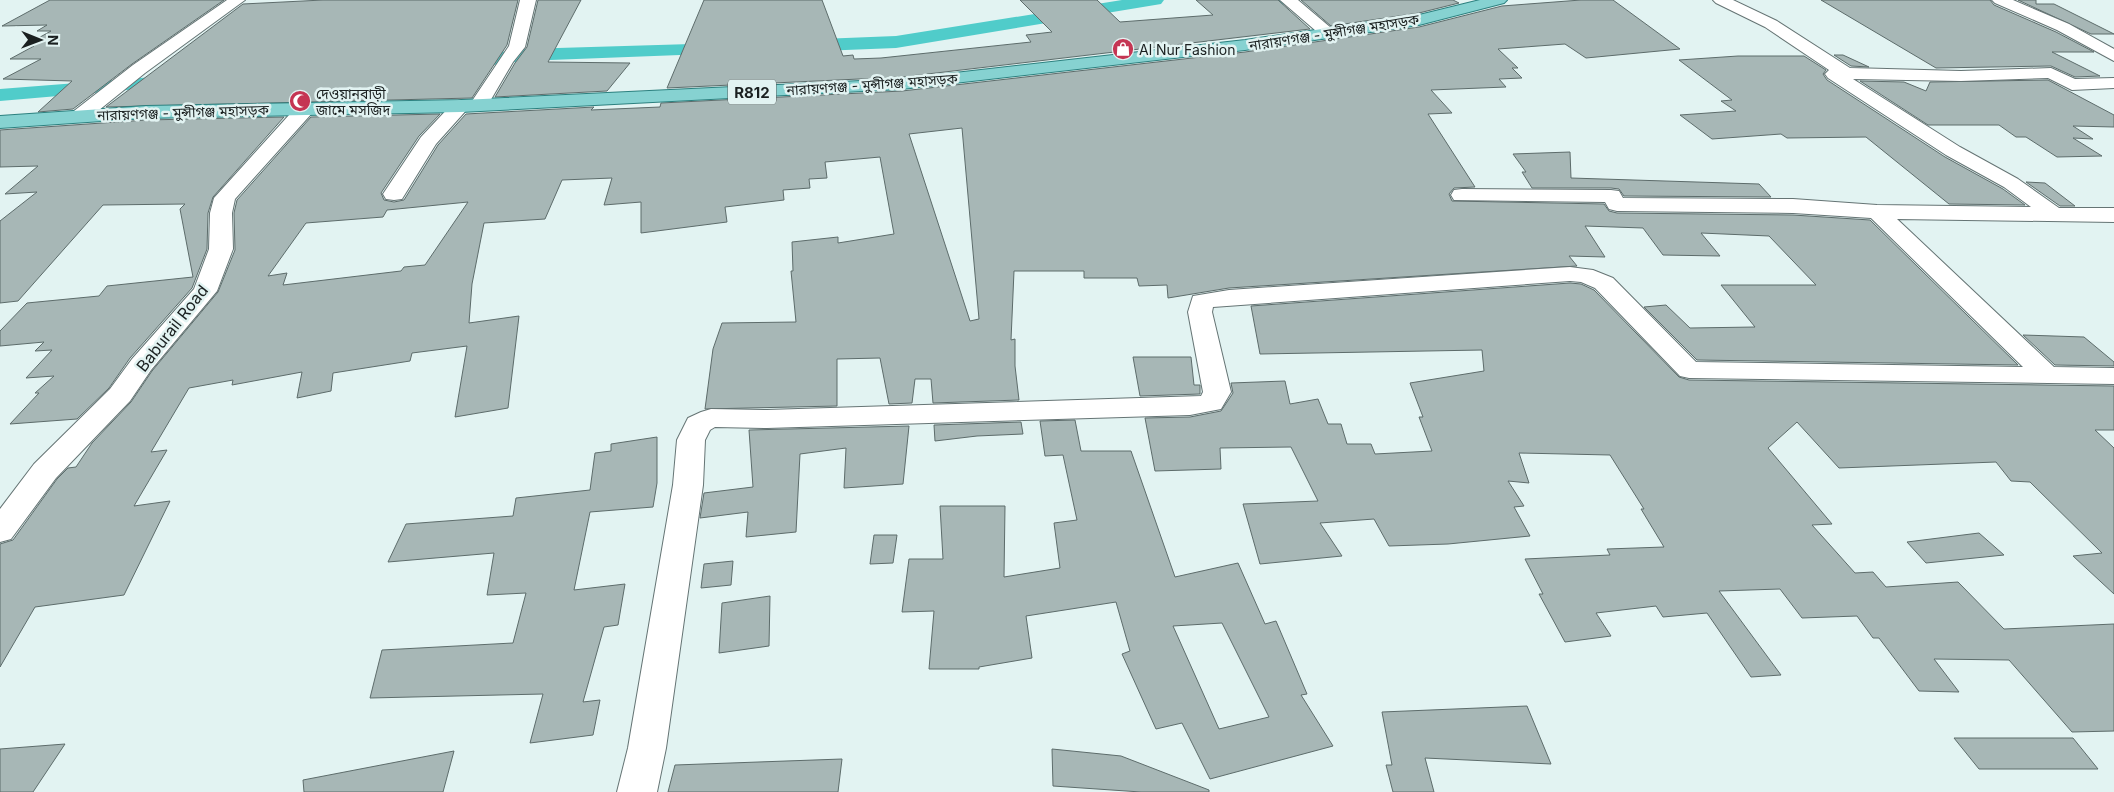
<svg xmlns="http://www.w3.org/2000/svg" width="2114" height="792" font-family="Inter,'Noto Sans Bengali',sans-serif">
<rect width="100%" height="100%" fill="#e2f3f2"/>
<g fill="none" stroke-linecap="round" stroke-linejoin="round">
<path fill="#50ccca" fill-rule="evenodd" d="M 1122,0 L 1164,0 L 1161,4 L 1155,5 L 896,48 L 795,52 L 788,50 L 785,46 L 788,42 L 795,40 L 896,36 Z
M 1221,0 L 1290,0 L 1287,4 L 1281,5 C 1265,7 1232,16 1221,0 Z
M 725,43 L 732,45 L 735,49 L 732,53 L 524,61 L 456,70 L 449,68 L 446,64 L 449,60 L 456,58 L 524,49 Z
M 179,75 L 186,77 L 189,81 L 186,85 L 0,101 L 0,89 Z"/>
</g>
<path fill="#a7b7b6" stroke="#5d6c6b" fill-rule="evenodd" d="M 50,0 L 224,0 L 132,64 L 73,109 L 38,112 L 72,81 L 3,79 L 41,59 L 10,59 L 34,46 L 24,46 L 51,31 L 37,31 L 47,25 L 2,26 Z
M 323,0 L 518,0 L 507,45 L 472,98 L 106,107 L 243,4 Z
M 538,0 L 581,0 L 548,62 L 630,63 L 607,91 L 495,97 L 515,63 L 527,47 Z
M 704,0 L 822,0 L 843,56 L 853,55 L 854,59 L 881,58 L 1031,42 L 1026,35 L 1052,32 L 1020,0 L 1097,0 L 1120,22 L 1213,15 L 1196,0 L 1278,0 L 1310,29 L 902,77 L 667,88 Z
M 1301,0 L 1453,0 L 1459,3 L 1419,13 L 1331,26 Z
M 1581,0 L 1613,0 L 1680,49 L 1586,58 L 1565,44 L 1498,49 L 1518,68 L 1512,68 L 1522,78 L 1499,79 L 1506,87 L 1431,90 L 1452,113 L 1428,114 L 1475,187 L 1454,188 L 1449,194 L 1452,201 L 1604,204 L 1609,211 L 1617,213 L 1793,215 L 1870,220 L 2018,365 L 1697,360 L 1644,307 L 1666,305 L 1690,328 L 1755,327 L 1721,285 L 1816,285 L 1769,236 L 1701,233 L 1720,256 L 1663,255 L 1643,228 L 1585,226 L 1605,257 L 1569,256 L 1577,266 L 1229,288 L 1168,298 L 1167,285 L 1139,286 L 1137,278 L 1084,278 L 1084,271 L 1014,271 L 1011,340 L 1015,339 L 1015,366 L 1019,400 L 933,403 L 931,379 L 915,379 L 912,403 L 889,404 L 880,358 L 837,359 L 837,406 L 705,409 L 713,349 L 722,323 L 796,322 L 791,271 L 793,271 L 792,242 L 838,237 L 838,243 L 894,234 L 880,157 L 825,162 L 827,178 L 809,179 L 810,188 L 783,190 L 784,200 L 725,207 L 727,222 L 641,233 L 641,202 L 604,205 L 612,178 L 562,180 L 545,219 L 484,223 L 472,284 L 469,323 L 519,316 L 508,408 L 455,417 L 467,346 L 412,353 L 410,361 L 333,373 L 331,391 L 297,398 L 302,372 L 232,385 L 233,380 L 189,388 L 151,452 L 167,450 L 134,506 L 170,501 L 124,595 L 35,607 L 0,667 L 0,544 L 13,540 L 57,479 L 68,468 L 76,467 L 92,443 L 131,402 L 152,371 L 218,292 L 235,250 L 234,213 L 237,200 L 311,117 L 440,114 L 419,136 L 381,193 L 384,200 L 394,202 L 404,200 L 438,145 L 466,114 L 594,107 L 591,110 L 660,107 L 661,103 L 902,91 L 1245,52 L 1419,27 L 1502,6 ZM 962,128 L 979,319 L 970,321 L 909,134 ZM 468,202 L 425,265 L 404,267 L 401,271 L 283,285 L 287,273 L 268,276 L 306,223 L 383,217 L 387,210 Z
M 1821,0 L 1990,0 L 1994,5 L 2056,32 L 2094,52 L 2052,52 L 2100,76 L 2075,77 L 2051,66 L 1936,68 Z
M 2018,0 L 2036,0 L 2036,4 L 2054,4 L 2114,34 L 2091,34 Z
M 1834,55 L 1843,55 L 1869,67 L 1851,66 Z
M 1738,56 L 1804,56 L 1826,70 L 1823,74 L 1827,80 L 1945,157 L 2003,189 L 2025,205 L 1949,204 L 1866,137 L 1787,138 L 1781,134 L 1712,139 L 1680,115 L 1736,111 L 1721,101 L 1732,100 L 1679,60 Z
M 2048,80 L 2114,115 L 2114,127 L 2073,126 L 2093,139 L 2073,138 L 2102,156 L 2057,157 L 2026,137 L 2016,137 L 1999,125 L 1928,125 L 1860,81 L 1904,82 L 1926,91 L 1930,82 Z
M 284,117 L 213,197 L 208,213 L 207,249 L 192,288 L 130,358 L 109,388 L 77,419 L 10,424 L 39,393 L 35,393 L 54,376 L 26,378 L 52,350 L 35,351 L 44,342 L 0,346 L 0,331 L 27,303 L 99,296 L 107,286 L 193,277 L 180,209 L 185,204 L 103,205 L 18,301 L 0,303 L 0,221 L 37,192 L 5,194 L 38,166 L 0,167 L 0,130 L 146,120 Z
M 1570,152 L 1571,178 L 1759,184 L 1771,197 L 1624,196 L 1619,189 L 1611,188 L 1532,188 L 1522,172 L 1526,172 L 1513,154 Z
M 2026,182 L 2045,183 L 2075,206 L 2060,206 Z
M 1570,283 L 1581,284 L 1594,290 L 1679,377 L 1689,380 L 2114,386 L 2114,430 L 2095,430 L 2114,448 L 2114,594 L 2073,556 L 2102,553 L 2030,482 L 2011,481 L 1996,462 L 1839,468 L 1797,422 L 1768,448 L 1832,524 L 1812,525 L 1855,573 L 1873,572 L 1886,587 L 1958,582 L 2004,629 L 2114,624 L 2114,731 L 2072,732 L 2009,660 L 1934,659 L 1959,692 L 1919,691 L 1879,638 L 1873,638 L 1857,616 L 1802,618 L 1780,589 L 1719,591 L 1781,675 L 1751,677 L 1707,613 L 1663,617 L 1656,606 L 1596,613 L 1611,636 L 1565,642 L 1539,594 L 1543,594 L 1525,559 L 1610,555 L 1607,549 L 1664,547 L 1641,509 L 1644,509 L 1610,455 L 1519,453 L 1529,483 L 1508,481 L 1524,506 L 1514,507 L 1530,536 L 1448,544 L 1389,546 L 1374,519 L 1320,523 L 1342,556 L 1260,564 L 1243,504 L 1318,501 L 1291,447 L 1220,448 L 1221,469 L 1155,471 L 1145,418 L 1190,417 L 1221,411 L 1233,393 L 1231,383 L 1285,381 L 1290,404 L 1318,399 L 1328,424 L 1341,424 L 1347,444 L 1371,444 L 1375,454 L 1432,451 L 1419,417 L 1423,417 L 1410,383 L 1484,371 L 1482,350 L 1260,354 L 1251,306 Z
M 2023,335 L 2084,337 L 2114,362 L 2114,366 L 2055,365 Z
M 1133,357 L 1191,357 L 1194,385 L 1200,385 L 1200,394 L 1140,396 Z
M 1075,420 L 1081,451 L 1131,451 L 1175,577 L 1238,563 L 1265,624 L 1276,621 L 1307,694 L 1301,695 L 1333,746 L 1210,779 L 1182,723 L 1156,729 L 1122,654 L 1130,651 L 1116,602 L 1026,616 L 1032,658 L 979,667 L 979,669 L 929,669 L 934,611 L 902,612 L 909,559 L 943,559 L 940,506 L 1005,506 L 1004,577 L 1060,568 L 1054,523 L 1077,520 L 1063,455 L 1045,456 L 1040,421 ZM 1222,623 L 1269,717 L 1219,729 L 1173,626 Z
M 1021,422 L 1023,434 L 977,436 L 935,441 L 934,425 Z
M 909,426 L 903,484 L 844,488 L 846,448 L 800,454 L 796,532 L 746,537 L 748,512 L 700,518 L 704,493 L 753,487 L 749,430 Z
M 657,437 L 657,483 L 653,507 L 590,512 L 574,590 L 625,584 L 618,625 L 604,627 L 583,702 L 600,700 L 593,735 L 530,743 L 543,694 L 370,698 L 382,650 L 513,643 L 526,593 L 487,595 L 494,553 L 388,562 L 406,524 L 513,516 L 516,498 L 590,490 L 595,453 L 611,451 L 611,444 Z
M 1979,533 L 2004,555 L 1926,563 L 1907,542 Z
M 874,535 L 897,535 L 893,563 L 870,564 Z
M 733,561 L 731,585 L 701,588 L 704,564 Z
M 770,596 L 769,646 L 719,653 L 722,603 Z
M 1527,706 L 1551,764 L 1425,758 L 1434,792 L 1393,792 L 1386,765 L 1392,765 L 1382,712 Z
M 1954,738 L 2073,738 L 2098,769 L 1979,769 Z
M 65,744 L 33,792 L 0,792 L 0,749 Z
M 1052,749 L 1121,756 L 1209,790 L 1209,792 L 1141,792 L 1053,786 Z
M 454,751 L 443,792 L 304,792 L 303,780 Z
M 842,759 L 838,792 L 668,792 L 675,765 Z"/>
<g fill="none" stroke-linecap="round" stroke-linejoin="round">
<g stroke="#657474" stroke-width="2">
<path id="minor" d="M 227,0 L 245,0 L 145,73 L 88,119 L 74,119 L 72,115 L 74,111 L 133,65 Z
M 520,0 L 536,0 L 525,47 L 513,62 L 486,108 L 472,108 L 470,104 L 509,46 Z
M 1280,0 L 1298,0 L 1337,33 L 1335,37 L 1323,37 Z
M 1713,0 L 1733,0 L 1777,21 L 1850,68 L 1961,71 L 2051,68 L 2075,79 L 2114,78 L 2114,88 L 2072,90 L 2048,78 L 1961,81 L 1853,79 L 1960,147 L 2018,179 L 2059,208 L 2114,208 L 2114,222 L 1897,219 L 2054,367 L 2114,368 L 2114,384 L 1689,378 L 1680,376 L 1595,288 L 1581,282 L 1570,281 L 1213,307 L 1212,312 L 1231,392 L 1221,409 L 1190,415 L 767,428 L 715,427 L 710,430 L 705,440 L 703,485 L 666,748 L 657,792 L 617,792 L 628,748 L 673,485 L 677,440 L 688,418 L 701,412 L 711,409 L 767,410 L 1201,396 L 1203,392 L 1188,312 L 1193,296 L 1229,290 L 1570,267 L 1593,270 L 1613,278 L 1696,362 L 2023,367 L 1871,218 L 1793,213 L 1617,211 L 1609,209 L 1605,202 L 1454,200 L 1451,195 L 1454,190 L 1462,189 L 1611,190 L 1619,191 L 1623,198 L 1793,199 L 1877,205 L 2031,207 L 2004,187 L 1946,155 L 1828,78 L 1825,74 L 1829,70 L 1765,27 L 1716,3 Z
M 1992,0 L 2013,0 L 2069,24 L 2114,49 L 2114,61 L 2057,30 L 1995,3 Z
M 461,100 L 468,102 L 470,106 L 436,144 L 402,199 L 394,200 L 386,199 L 383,194 L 421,137 L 454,102 Z
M 306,102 L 313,104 L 315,108 L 313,112 L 235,199 L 232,213 L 233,249 L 217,291 L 151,370 L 130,401 L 56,478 L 11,539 L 0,542 L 0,509 L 34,464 L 110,389 L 132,359 L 194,289 L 209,249 L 210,213 L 214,198 L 299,104 Z"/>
</g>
<g stroke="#2c807f" stroke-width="2">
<path id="major" d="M 1480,0 L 1507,0 L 1504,3 L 1419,25 L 1245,50 L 902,89 L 461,112 L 146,118 L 0,128 L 0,116 L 146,106 L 461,100 L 902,79 L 1245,40 L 1419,15 Z"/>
</g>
<use href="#minor" fill="#fff" fill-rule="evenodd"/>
<use href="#major" fill="#86d2d1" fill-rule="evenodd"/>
</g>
<defs>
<g id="shop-disc" transform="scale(1.125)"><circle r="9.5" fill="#c53553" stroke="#e2f3f2"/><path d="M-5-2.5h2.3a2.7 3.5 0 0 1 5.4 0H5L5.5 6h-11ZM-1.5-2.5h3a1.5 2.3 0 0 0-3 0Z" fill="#fff"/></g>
<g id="mosque-disc" transform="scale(1.125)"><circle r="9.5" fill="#c53553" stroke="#e2f3f2"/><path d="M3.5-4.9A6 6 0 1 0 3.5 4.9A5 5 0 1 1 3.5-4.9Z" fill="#fff"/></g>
</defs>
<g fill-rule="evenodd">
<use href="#shop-disc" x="1123" y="49"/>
<use href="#mosque-disc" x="300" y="101"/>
</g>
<g text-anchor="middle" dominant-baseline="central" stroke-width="5" stroke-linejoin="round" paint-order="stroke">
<g font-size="14" fill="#1a2020" stroke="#e2f3f2">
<text transform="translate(1334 32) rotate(-9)">নারায়ণগঞ্জ - মুন্সীগঞ্জ মহাসড়ক</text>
<text transform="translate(872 84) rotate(-4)">নারায়ণগঞ্জ - মুন্সীগঞ্জ মহাসড়ক</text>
<text transform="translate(183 112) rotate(-2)">নারায়ণগঞ্জ - মুন্সীগঞ্জ মহাসড়ক</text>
</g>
<g font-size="14" fill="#1a2020" stroke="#e2f3f2" text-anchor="start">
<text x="1139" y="49">Al Nur Fashion</text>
<text x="316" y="93">দেওয়ানবাড়ী<tspan x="316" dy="16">জামে মসজিদ</tspan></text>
</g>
<rect fill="#e2f3f2" stroke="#565f5f" stroke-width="1" x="728" y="79.5" width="48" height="25" rx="4"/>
<g font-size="15" font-weight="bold" fill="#1a2020">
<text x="752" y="92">R812</text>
</g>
<g font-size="16" fill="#1a2020" stroke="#e2f3f2">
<text transform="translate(172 328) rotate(-52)">Baburail Road</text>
</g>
</g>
<g transform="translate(40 40) rotate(91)" stroke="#e2f3f2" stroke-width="4" paint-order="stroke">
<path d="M0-4L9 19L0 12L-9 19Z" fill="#1a2020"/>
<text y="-8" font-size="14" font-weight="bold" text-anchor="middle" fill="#1a2020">N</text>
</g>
</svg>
